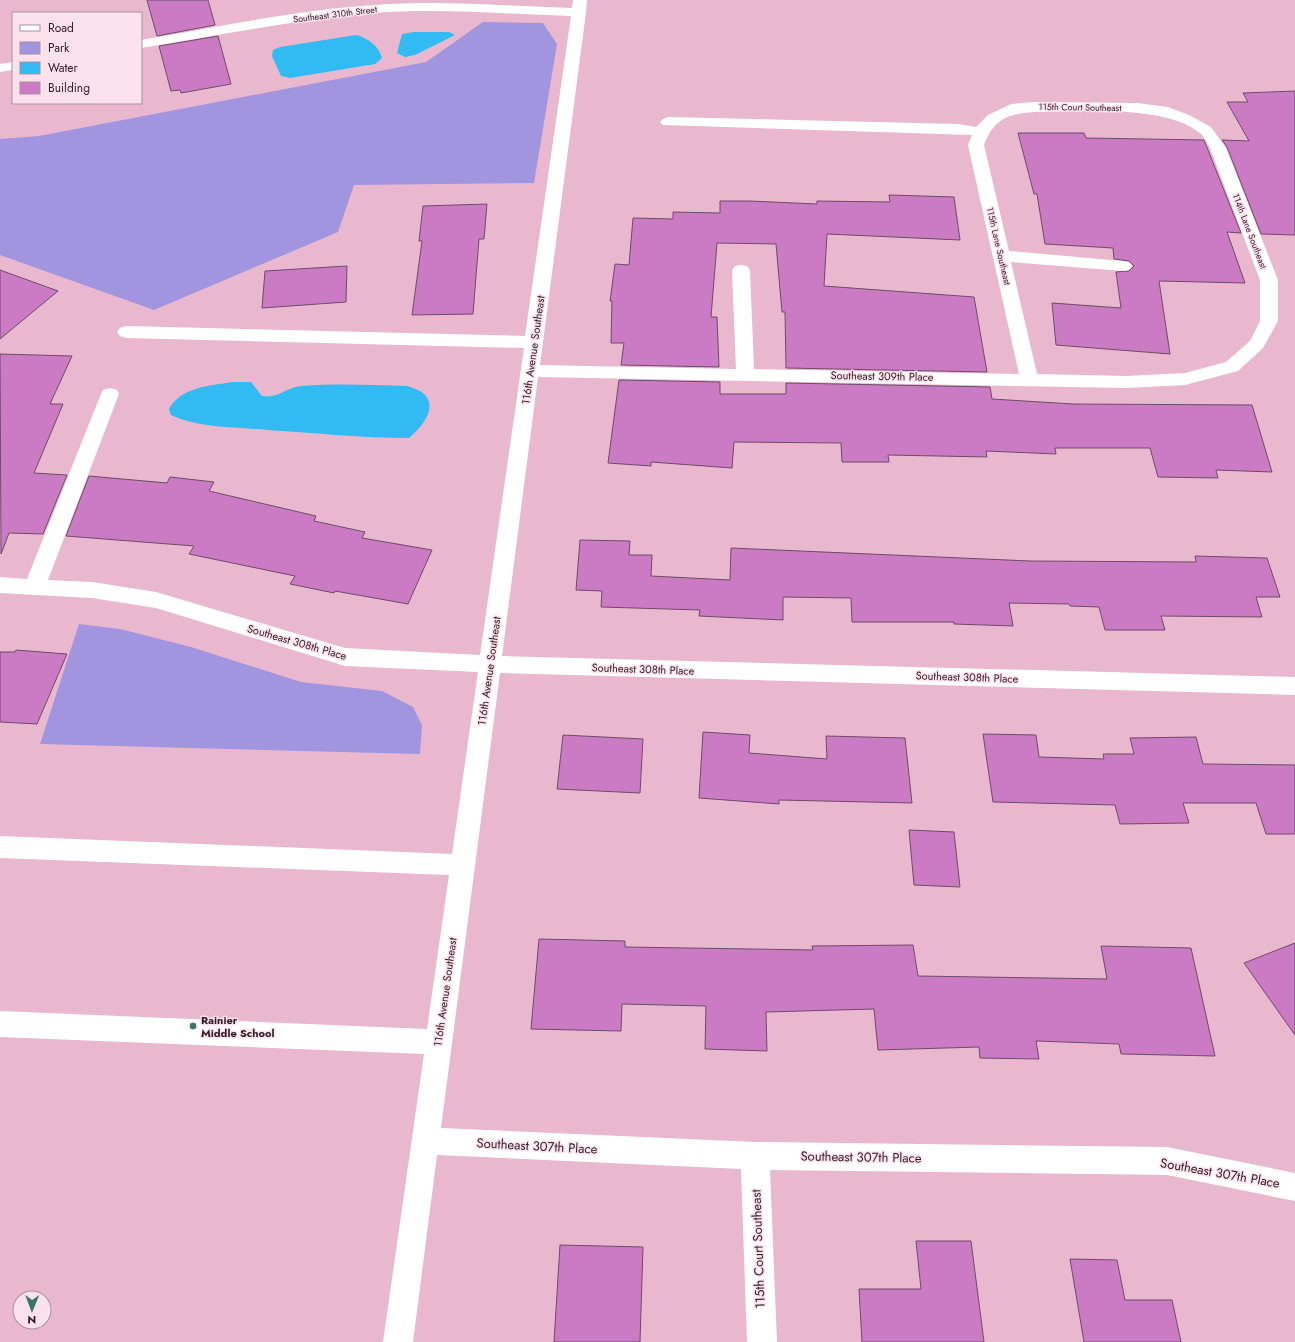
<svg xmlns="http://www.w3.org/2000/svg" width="1295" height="1342" font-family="Jost,sans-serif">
<rect width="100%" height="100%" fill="#eab8ce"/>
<path fill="#a195e0" d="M 483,22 L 543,23 L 557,44 L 534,183 L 354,185 L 338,232 L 154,310 L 0,255 L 0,139 L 39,136 L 426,62 Z
M 79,624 L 120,629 L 191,647 L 301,682 L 382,691 L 413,707 L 422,725 L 420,754 L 40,744 Z"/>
<path fill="#32bbf2" d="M 413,32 L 449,32 L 455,35 L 415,55 L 405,57 L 397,53 L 402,34 Z
M 356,35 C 368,38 379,46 382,58 L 375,64 L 290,78 L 281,76 L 272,56 L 273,50 L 280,47 Z
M 232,382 L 251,382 L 262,396 C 278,399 286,387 302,386 C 337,383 373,385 407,386 C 443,395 430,420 409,438 C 362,438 315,433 268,430 C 238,427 197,428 171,415 L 169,409 C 181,387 209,386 232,382 Z"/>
<path fill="#cb7bc3" stroke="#6d4b6a" d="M 147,0 L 208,0 L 215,25 L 157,36 Z
M 218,36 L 231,84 L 181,93 L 180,90 L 171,91 L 159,46 Z
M 1295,91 L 1295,235 L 1261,234 L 1227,147 L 1222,140 L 1249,141 L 1227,102 L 1248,102 L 1243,93 Z
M 1018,133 L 1084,133 L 1086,138 L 1204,140 L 1241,233 L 1227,232 L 1245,283 L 1159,281 L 1170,354 L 1056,345 L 1052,303 L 1121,308 L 1116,272 L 1129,271 L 1134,266 L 1129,261 L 1114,259 L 1113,248 L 1045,244 L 1037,194 L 1034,194 Z
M 889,195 L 954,197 L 960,240 L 827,234 L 824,286 L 974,297 L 987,372 L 786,368 L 785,312 L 782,312 L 776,244 L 717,243 L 711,317 L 717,317 L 719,367 L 621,365 L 624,343 L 611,343 L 612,301 L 610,301 L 615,264 L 629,265 L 633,218 L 673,219 L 673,212 L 720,213 L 720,201 L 749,201 L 817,204 L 817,201 L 890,202 Z
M 487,204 L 484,239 L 479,239 L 473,314 L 412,315 L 422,241 L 419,241 L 423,206 Z
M 347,266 L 346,302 L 262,308 L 265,271 Z
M 0,270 L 58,291 L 0,339 Z
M 0,354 L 72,356 L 50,404 L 63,404 L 34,473 L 67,475 L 43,534 L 9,533 L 1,554 Z
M 619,380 L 720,382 L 720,394 L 786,394 L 786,383 L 990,387 L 992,399 L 1073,404 L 1252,405 L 1272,472 L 1216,470 L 1218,478 L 1158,477 L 1150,448 L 1055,448 L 1056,454 L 986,451 L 987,457 L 888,455 L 889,462 L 842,462 L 841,443 L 734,442 L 732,468 L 651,462 L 651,466 L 608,463 Z
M 89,476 L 167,483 L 170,477 L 214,482 L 209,491 L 316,516 L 314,521 L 365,532 L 362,538 L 432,550 L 408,604 L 335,591 L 334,593 L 290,584 L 295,576 L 189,554 L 194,546 L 66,536 Z
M 580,540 L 630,541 L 629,555 L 652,555 L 651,576 L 730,580 L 731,548 L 1030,561 L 1196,562 L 1195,556 L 1267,558 L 1280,597 L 1256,597 L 1262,617 L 1161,616 L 1165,630 L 1105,630 L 1099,607 L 1070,606 L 1069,604 L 1009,603 L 1013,626 L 954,624 L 954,622 L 852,622 L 851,598 L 783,597 L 783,620 L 699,616 L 700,610 L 601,607 L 602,591 L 576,590 Z
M 16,650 L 67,654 L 37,724 L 0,722 L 0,652 L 15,652 Z
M 703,732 L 750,735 L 749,753 L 827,759 L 826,736 L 905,738 L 912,803 L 779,800 L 779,804 L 699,798 Z
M 983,734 L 1036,735 L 1039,757 L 1104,759 L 1103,754 L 1134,754 L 1130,738 L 1196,737 L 1203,764 L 1295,765 L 1295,834 L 1266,834 L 1256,803 L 1183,803 L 1189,823 L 1120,824 L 1115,805 L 993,802 Z
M 563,735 L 643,739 L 640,793 L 557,789 Z
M 909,830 L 954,832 L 960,887 L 914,885 Z
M 539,939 L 625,941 L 625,947 L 813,950 L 812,946 L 913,945 L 918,976 L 1107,979 L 1101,946 L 1191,948 L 1215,1056 L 1121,1054 L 1119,1044 L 1036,1041 L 1039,1059 L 980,1058 L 979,1047 L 878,1050 L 874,1009 L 766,1012 L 767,1051 L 705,1049 L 706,1006 L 622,1004 L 621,1031 L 531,1029 Z
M 1295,943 L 1295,1035 L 1244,963 Z
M 916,1241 L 971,1241 L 984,1342 L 862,1342 L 859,1289 L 921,1289 Z
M 560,1245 L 643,1247 L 640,1342 L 554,1342 Z
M 1070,1259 L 1117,1260 L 1125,1300 L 1172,1300 L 1181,1342 L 1084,1342 Z"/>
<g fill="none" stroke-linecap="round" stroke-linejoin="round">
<path fill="#fff" fill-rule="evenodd" d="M 573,0 L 587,0 L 586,12 L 540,365 L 736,369 L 732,270 L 735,266 L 741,265 L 747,266 L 750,270 L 754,369 L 1019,374 L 968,145 L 972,135 L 663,125 L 660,122 L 663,119 L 668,117 L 958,124 L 976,127 L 988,115 L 1011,104 L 1034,102 L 1137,103 L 1168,107 L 1189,115 L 1211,127 L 1226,148 L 1278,280 L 1278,321 L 1263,348 L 1238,371 L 1185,385 L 1127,388 L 538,377 L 502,656 L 1295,677 L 1295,695 L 500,673 L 441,1128 L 755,1142 L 1167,1147 L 1295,1173 L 1295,1201 L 1167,1175 L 770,1170 L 777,1342 L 747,1342 L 741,1169 L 437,1155 L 413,1342 L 383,1342 L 424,1054 L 0,1037 L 0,1011 L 427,1029 L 449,875 L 0,858 L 0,836 L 452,854 L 478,672 L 345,666 L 156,608 L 92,598 L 0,593 L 0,577 L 27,579 L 101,394 L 103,390 L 110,388 L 117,390 L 119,394 L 48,580 L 92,582 L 156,592 L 345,648 L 480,655 L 524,348 L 126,338 L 120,336 L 117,332 L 120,328 L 126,326 L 525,336 L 571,16 C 506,14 439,8 374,13 C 296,20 218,35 141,48 L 141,40 C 218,27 296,10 375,5 C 440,0 507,6 572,8 ZM 1034,112 C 1079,112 1164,104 1200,133 C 1204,136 1207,143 1210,148 L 1260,280 L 1260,321 L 1250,341 L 1226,362 L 1185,373 L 1127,376 L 1037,374 L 1011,262 L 1123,271 L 1129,270 L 1132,266 L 1129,262 L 1123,261 L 1009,251 L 984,145 C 994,119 1007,114 1034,112 Z
M 13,62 L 13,70 L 0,72 L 0,64 Z"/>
</g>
<circle fill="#387662" stroke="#fbe1ec" stroke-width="1.5" cx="193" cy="1026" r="4"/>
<g text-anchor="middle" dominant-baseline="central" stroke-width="3" stroke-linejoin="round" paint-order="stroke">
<g font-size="9" fill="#2e1c24" stroke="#fbe1ec">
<text transform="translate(335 14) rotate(-7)">Southeast 310th Street</text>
<text transform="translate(1080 107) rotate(1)">115th Court Southeast</text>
<text transform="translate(1250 231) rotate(69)">114th Lane Southeast</text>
<text transform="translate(999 246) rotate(77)">115th Lane Southeast</text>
</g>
<g font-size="11" fill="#2e1c24" stroke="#fbe1ec">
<text transform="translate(533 350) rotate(-82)">116th Avenue Southeast</text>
<text transform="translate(882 376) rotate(1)">Southeast 309th Place</text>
<text transform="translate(297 642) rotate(16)">Southeast 308th Place</text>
<text transform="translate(643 669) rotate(2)">Southeast 308th Place</text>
<text transform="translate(489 671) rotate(-82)">116th Avenue Southeast</text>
<text transform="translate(967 677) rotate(2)">Southeast 308th Place</text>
<text transform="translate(445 992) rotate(-82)">116th Avenue Southeast</text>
</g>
<g font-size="11" font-weight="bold" fill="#2e1c24" stroke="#fbe1ec" text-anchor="start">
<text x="201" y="1020">Rainier<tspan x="201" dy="13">Middle School</tspan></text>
</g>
<g font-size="13" fill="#2e1c24" stroke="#fbe1ec">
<text transform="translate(537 1146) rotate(3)">Southeast 307th Place</text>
<text transform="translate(861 1157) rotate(1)">Southeast 307th Place</text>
<text transform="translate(1220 1173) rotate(10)">Southeast 307th Place</text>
<text transform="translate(758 1249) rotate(-92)">115th Court Southeast</text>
</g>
</g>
<rect x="12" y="12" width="130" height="92" fill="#fbe1ec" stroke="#a9929c"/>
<rect x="20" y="25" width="20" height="6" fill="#ffffff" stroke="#a9929c"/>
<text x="48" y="32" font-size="12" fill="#2e1c24">Road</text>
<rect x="20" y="42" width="20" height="12" fill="#a195e0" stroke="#a9929c"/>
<text x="48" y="52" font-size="12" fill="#2e1c24">Park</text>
<rect x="20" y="62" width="20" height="12" fill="#32bbf2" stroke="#a9929c"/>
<text x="48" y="72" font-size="12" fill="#2e1c24">Water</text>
<rect x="20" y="82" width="20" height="12" fill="#cb7bc3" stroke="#a9929c"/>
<text x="48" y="92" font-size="12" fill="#2e1c24">Building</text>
<g transform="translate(32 1310) rotate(181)"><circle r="19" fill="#fbe1ec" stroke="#a9929c"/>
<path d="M0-3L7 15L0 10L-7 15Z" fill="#387662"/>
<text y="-6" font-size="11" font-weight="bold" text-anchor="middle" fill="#2e1c24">N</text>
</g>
</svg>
